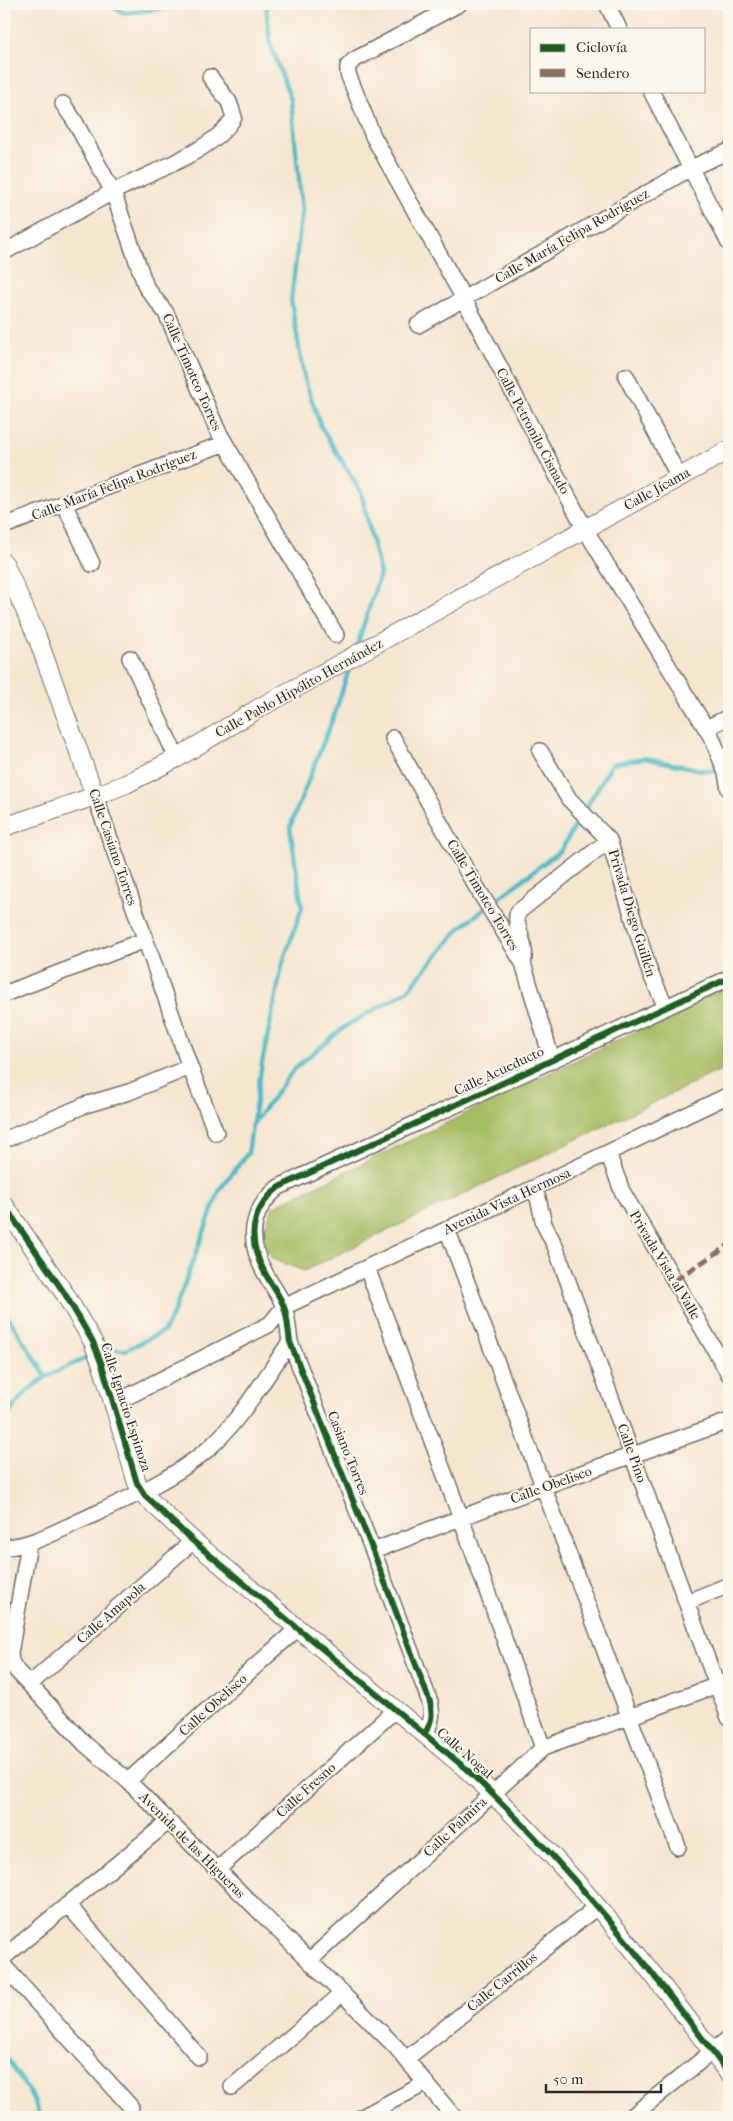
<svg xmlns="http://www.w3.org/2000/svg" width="733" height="2121" font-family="'IM FELL French Canon',serif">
<rect width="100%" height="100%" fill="#fbf7ec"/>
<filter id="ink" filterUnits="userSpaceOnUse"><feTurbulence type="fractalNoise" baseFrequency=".02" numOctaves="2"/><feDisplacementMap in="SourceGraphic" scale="10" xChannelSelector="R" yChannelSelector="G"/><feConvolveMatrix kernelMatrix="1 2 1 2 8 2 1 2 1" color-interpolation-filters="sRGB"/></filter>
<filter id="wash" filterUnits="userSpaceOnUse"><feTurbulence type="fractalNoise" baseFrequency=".0096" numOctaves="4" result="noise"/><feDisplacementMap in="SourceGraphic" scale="20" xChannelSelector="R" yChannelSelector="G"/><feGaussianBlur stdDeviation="1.12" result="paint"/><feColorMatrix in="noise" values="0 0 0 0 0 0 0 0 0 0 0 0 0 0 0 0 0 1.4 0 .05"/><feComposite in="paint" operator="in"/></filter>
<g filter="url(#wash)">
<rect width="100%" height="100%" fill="#f6e6d0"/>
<path fill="#a6bd63" stroke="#687447" d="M 729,986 L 729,1066 L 304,1271 L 272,1259 L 261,1237 L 273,1207 Z"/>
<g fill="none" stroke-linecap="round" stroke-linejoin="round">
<path stroke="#4ebbc7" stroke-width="4.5" d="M 105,4 L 125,13 L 204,4
M 266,4 L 270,43 L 291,100 L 302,210 L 291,300 L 304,377 L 321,427 L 361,492 L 380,574 L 356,649
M 253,1124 L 295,1068 L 346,1026 L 407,991 L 461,927 L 561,850 L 612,764 L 644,758 L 701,770 L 723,772
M 4,1311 L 46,1376
M 101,1351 L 106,1349 L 126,1350 L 164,1331 L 174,1312 L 220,1189 L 248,1153 L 262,1063 L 283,962 L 302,908 L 290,827 L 335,713 L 351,663
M 4,1423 C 25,1382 54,1372 94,1355
M 4,2054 L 33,2098 L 40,2117"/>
</g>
</g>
<g filter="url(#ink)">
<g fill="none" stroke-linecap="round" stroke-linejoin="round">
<g stroke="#726c65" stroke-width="18">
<path id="minor" d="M 459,4 L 354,60 L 348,66 L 348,74 L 373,136 L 464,299 L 585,529 L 712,738 L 726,773 L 729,789
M 607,4 L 619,29
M 651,91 L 729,243
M 63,104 L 74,120 L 113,192 L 146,287 L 166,313 L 218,431 L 336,635
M 4,252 C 40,233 75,212 111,193 C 144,175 217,150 234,117 L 229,102 L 210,77
M 418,325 L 691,168 L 729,151
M 626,376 L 679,477
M 64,503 L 92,564
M 4,526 L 225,443
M 130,658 L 177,758
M 706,728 L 729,717
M 393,738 L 468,873 L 523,963 L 552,1060
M 540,751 L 569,799 L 609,840 L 650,973 L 666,1007
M 95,796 L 190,1067 L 216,1133
M 523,963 C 529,943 512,925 518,912 L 609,840
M 4,994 L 145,940
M 4,1140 L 85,1105 L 129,1092 L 190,1067
M 608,1153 L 622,1191 L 729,1374
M 532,1189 L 538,1198 L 544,1224 L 555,1246 L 729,1718
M 447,1229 L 678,1847
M 367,1268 L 461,1518 L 543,1748
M 113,1404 L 270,1324 L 284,1307 L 729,1095
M 29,1544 L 10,1653 L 11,1662 L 17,1671 L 85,1744 L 128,1781 L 395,2046 L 454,2117
M 4,1547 C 32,1546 57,1531 82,1520 C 125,1500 170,1481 207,1450 C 241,1420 264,1379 290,1342
M 373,1551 L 545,1486 L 729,1421
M 687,1602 L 729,1585
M 30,1684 L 193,1541
M 424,1734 C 432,1723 433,1715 430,1702 L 373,1551 L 290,1342 C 288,1330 288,1318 284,1307 C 280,1295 271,1285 265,1273 C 247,1241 249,1211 279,1187 L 729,978
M 128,1781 L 298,1628
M 217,1870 L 395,1710
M 68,1905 L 199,2057
M 4,1957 L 168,1822
M 310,1960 L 543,1748 L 729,1681
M 4,1966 L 131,2107
M 406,2059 L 598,1906
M 232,2087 L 343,1993
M 362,2117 L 426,2083
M 631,2117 L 729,2038"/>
</g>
<g stroke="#726c65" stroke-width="20">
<path id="tertiary" d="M 4,563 L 37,637 L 95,796
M 4,827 L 95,796 L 126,784 L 177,758 L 259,708 L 729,450
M 4,1205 L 65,1294 L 93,1342 L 102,1365 L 137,1483 L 146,1497 L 193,1541 L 464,1767 C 564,1859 649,1966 729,2074"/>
</g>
<use href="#minor" stroke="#fff" stroke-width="15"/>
<use href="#tertiary" stroke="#fff" stroke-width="18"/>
<path stroke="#8d6e63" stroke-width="5" stroke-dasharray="10 5" stroke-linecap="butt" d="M 675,1280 L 729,1245"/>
<g stroke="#fbf7ec" stroke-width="9">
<path id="cycleway" d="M 4,1205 L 65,1294 L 93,1342 L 102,1365 L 137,1483 L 146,1497 L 193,1541 L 464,1767 C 564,1859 649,1966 729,2074
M 424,1734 C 432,1723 433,1715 430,1702 L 373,1551 L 290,1342 C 288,1330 288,1318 284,1307 C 280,1295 271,1285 265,1273 C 247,1241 249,1211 279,1187 L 729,978"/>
</g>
<use href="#cycleway" stroke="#1b5e20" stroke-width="6"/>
</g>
</g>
<g text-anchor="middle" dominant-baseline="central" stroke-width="4" stroke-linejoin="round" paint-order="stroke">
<g font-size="14" fill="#2b2b2b" stroke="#fbf7ec">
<text transform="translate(572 236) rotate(-30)">Calle María Felipa Rodríguez</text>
<text transform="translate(192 372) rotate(66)">Calle Timoteo Torres</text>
<text transform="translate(533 431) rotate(62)">Calle Petronilo Cisnado</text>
<text transform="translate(114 485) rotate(-21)">Calle María Felipa Rodríguez</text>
<text transform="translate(657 489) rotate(-29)">Calle Jícama</text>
<text transform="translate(299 688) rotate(-29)">Calle Pablo Hipólito Hernández</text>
<text transform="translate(113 847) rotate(71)">Calle Casiano Torres</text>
<text transform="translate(483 895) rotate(59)">Calle Timoteo Torres</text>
<text transform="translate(632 913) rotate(73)">Privada Diego Guillén</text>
<text transform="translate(499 1071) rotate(-25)">Calle Acueducto</text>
<text transform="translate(507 1201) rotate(-25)">Avenida Vista Hermosa</text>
<text transform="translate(665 1265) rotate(59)">Privada Vista al Valle</text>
<text transform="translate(126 1407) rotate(72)">Calle Ignacio Espinoza</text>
<text transform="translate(348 1453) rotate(68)">Casiano Torres</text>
<text transform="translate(632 1453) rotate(70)">Calle Pino</text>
<text transform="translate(551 1485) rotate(-20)">Calle Obelisco</text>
<text transform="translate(111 1613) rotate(-41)">Calle Amapola</text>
<text transform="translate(213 1705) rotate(-42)">Calle Obelisco</text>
<text transform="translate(465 1753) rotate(41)">Calle Nogal</text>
<text transform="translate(306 1790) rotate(-42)">Calle Fresno</text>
<text transform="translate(455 1827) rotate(-43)">Calle Palmira</text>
<text transform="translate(192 1845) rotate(45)">Avenida de las Higueras</text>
<text transform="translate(502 1982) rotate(-39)">Calle Carrillos</text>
</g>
</g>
<rect width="733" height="2121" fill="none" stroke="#fbf7ec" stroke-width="20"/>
<rect x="530" y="28" width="175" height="65" fill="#fbf7ec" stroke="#a8a59f"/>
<rect x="540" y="44" width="25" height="8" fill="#1b5e20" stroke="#a8a59f"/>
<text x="576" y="52" font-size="15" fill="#2b2b2b">Ciclovía</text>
<rect x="540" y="69" width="25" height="8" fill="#8d6e63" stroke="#a8a59f"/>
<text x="576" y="78" font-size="15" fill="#2b2b2b">Sendero</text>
<path d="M546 2084v8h115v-8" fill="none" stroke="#2b2b2b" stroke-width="2.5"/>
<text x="553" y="2084" font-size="15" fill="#2b2b2b" stroke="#fbf7ec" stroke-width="4" paint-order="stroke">50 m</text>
</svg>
